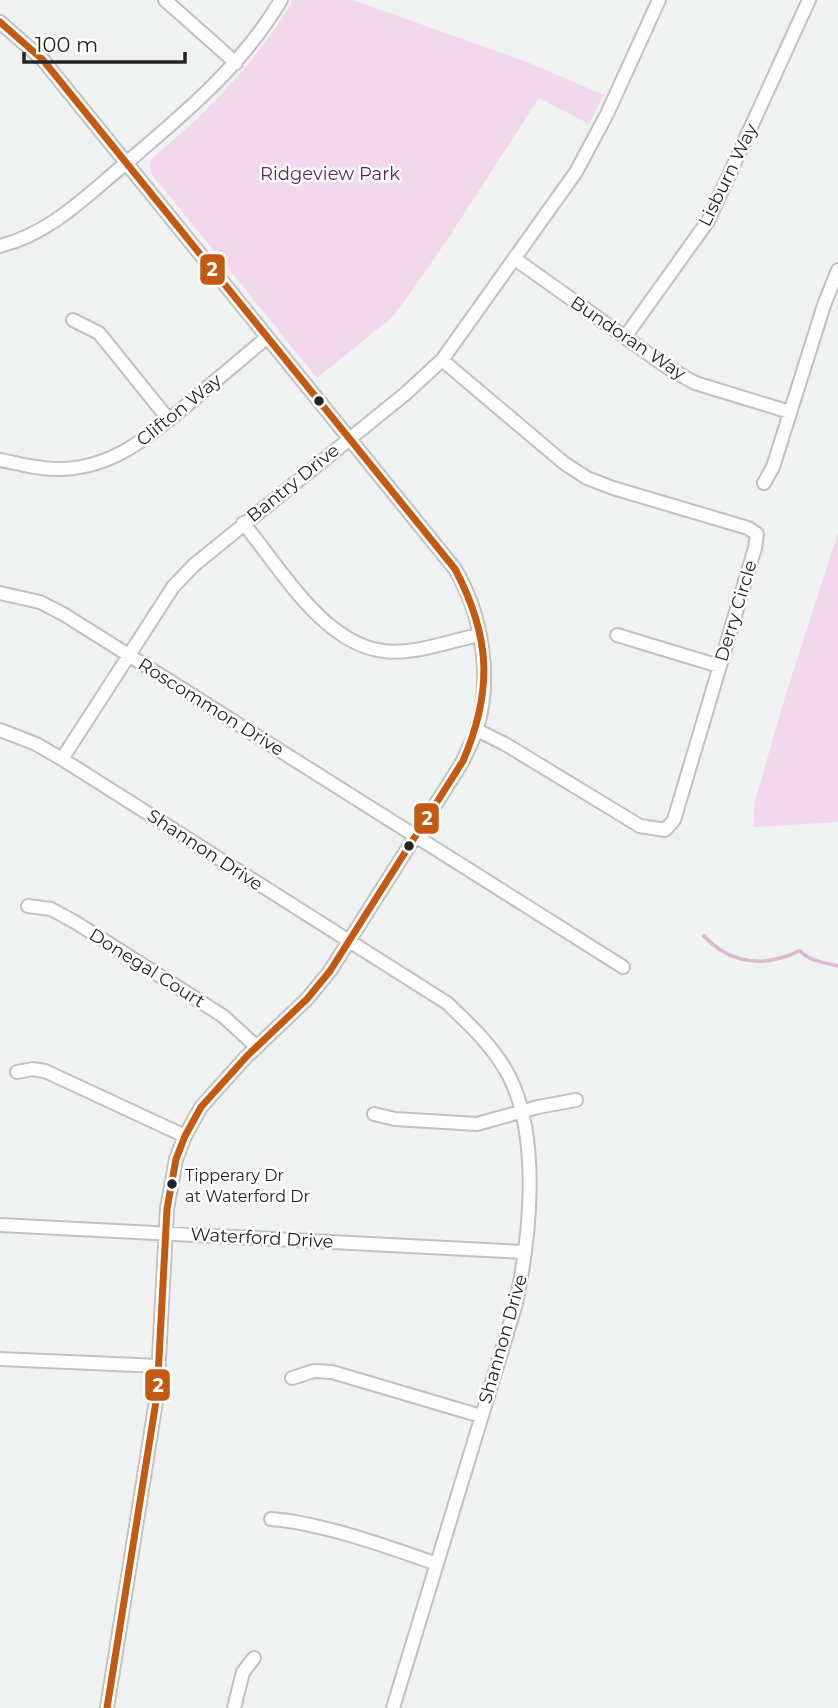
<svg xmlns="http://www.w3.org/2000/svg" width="838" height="1708" font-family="Montserrat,sans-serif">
<rect width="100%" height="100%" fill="#eff2f0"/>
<path fill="#f1d8ec" d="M 293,0 L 353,0 L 527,62 L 604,95 L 589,124 L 539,98 L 443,246 L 401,306 L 390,319 L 317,378 L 150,172 L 152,158 C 207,113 257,62 293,0 Z
M 838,533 L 838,822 L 753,827 L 755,801 L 785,697 Z"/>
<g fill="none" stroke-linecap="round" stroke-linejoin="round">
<path stroke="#dbb8d3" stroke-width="3.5" d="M 704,936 C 725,959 754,967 784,957 C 790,956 794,952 800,951 C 811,962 823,962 838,966"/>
<g stroke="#c0c2c1" stroke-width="16">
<path id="street" d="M 165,0 L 236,63
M 0,22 L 43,60 L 455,569 C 482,614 493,680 476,731 C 473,741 467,751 463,761 L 330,971 L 307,999 L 247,1056 L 201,1107 L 185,1136 L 176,1159 L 167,1209 L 157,1395 L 107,1708
M 0,246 C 48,234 82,200 119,169 C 179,118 240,69 281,0
M 515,259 L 667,367 L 695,383 L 790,412
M 73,320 L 99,333 L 169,420
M 625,337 L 708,221 L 809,0
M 442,360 L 564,463 L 587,478 L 613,488 L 748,528 L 757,534 L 755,548 L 674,820 L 665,830 L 640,826 L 505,744 L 477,730
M 0,460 C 21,464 42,470 63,469 C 117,467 154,432 193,400 C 217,379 242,359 266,338
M 764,483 L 773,467 L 824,305 L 838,270
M 243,523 C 280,567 322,643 383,651 C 414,655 449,641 479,635
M 0,593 L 40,602 L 65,615 L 623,967
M 617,635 L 719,666
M 0,730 L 36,744 L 62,759 L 447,1003 C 470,1025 494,1047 509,1076 C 541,1139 530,1240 515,1307 L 393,1708
M 62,759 L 173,587 L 194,565 L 405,394 L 442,360 L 576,172 L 607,114 L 659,0
M 28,906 L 51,909 L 75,922 L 223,1016 L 257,1047
M 17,1072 L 33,1069 L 45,1071 L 185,1136
M 374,1114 L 395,1119 L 477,1124 L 538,1107 L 576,1100
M 0,1225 L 524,1252
M 0,1359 L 159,1366
M 292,1378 L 314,1371 L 332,1372 L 481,1416
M 271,1519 C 322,1523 389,1547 437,1564
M 234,1708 L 243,1672 L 254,1658"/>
</g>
<use href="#street" stroke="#fdfdfd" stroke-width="12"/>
<g stroke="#fefffe" stroke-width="12">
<path id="bus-1" d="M 0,22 L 43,60 L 455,569 C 491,637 493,691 463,761 L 330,971 L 307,999 L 247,1056 L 201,1107 L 185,1136 L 176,1159 L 167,1209 L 157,1395 L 107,1708"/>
</g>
<use href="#bus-1" stroke="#c45911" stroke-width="7"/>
</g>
<g fill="#232423" stroke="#fefffe" stroke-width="2.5">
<circle cx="319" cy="401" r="6"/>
<circle cx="409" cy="846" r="6"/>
<circle cx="172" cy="1184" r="6"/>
</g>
<g text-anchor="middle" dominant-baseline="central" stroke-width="5" stroke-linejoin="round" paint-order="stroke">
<g font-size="16" fill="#232423" stroke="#fefffe" text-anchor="start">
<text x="185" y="1175">Tipperary Dr<tspan x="185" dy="21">at Waterford Dr</tspan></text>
</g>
<g font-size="18" fill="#612558" stroke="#fefffe">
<text x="330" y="174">Ridgeview Park</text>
</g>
<g font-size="18" fill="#232423" stroke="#fefffe">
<text transform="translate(728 175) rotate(-64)">Lisburn Way</text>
<text transform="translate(628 338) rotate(34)">Bundoran Way</text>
<text transform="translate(179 410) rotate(-39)">Clifton Way</text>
<text transform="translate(293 483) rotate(-39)">Bantry Drive</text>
<text transform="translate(736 611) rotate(-73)">Derry Circle</text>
<text transform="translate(211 707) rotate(32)">Roscommon Drive</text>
<text transform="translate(205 850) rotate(33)">Shannon Drive</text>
<text transform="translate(147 968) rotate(32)">Donegal Court</text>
<text transform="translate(262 1238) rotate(3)">Waterford Drive</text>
<text transform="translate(503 1339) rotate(-74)">Shannon Drive</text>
</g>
</g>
<g stroke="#fefffe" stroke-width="2.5">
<rect x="199" y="253" width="27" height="33" rx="7" fill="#c45911"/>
<rect x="413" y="802" width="27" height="33" rx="7" fill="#c45911"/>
<rect x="144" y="1368" width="27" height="34" rx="7" fill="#c45911"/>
</g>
<g font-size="19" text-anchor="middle" font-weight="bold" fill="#fff">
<text x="212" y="276">2</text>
<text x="427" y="825">2</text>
<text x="158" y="1392">2</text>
</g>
<path d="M24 52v10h161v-10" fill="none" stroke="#232423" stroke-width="3.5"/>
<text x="35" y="52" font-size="21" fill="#232423" stroke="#fefffe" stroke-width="5" paint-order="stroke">100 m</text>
</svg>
